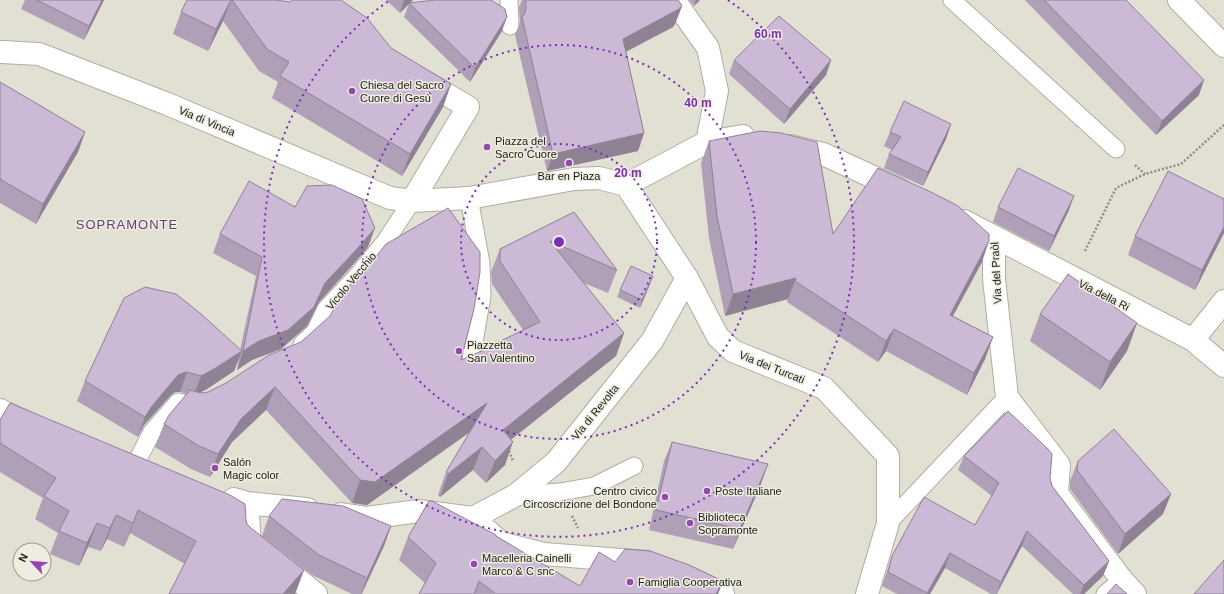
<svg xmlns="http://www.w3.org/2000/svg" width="1224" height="594" font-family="Arial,sans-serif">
<rect width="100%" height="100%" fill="#e1e0d2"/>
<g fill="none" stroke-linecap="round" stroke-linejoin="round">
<g stroke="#afaea1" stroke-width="19">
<path id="service" d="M 952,0 L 1116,149
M 509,1 L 510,26
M 469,198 L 481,263 L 482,296 L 470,365
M 302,344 L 315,332 L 326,309 L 358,275 L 385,242 L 412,201
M 138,459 L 152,432 L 178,402 L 195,406 L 201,403
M 516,495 L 560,492 L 594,486 L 634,466
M 888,523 L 1007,397
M 1105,594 L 1122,580"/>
</g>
<g stroke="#afaea1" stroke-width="24">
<path id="minor" d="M 674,0 L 708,48 L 717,91 L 707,142
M 1179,0 L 1224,46
M 0,52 L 2,52 L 39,54 L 165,103 L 390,198 L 412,201 L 469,198 L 574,179 L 599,178 L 626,185
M 790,146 L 823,154 L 899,189
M 626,185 L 707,142 L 743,136
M 626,185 L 687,278 L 718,337 L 733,351 L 824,388 L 888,456 L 888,523 L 867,594
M 412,201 L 468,107 L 422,80
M 964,221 L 1193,340 L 1224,366
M 994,237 L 994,279 L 1007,397 L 1059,465 L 1057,493 L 1064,503 L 1122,580 L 1135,594
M 1193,340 L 1224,301
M 0,410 L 32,425
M 234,499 L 247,503 L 250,542 L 316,594
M 247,503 L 307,509
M 341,514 L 367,518 L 418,511 L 473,518 L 501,543 L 544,554 L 647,562
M 473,518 L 516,495 L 556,462 L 652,341 L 687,278
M 691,579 L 723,594"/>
</g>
<path stroke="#8f8e84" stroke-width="2.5" stroke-dasharray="2 2" stroke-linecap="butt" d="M 1135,165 L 1145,174
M 1085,251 L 1116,188 L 1145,174 L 1181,164 L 1224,125
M 509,451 L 513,461
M 572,516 L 578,528"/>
<use href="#service" stroke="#fff" stroke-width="17"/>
<use href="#minor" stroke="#fff" stroke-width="22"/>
</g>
<path fill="#af9fb7" d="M 25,0 L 104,0 L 84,40 L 21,9 Z
M 187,0 L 276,0 L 391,48 L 451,84 L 443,107 L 402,176 L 272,98 L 278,82 L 259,71 L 223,21 L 208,51 L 173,34 L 181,12 Z
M 386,0 L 413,0 L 410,3 L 502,31 L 470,82 L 404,17 L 409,3 L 400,13 Z
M 522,0 L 678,0 L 682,6 L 675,24 L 673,27 L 626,52 L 644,133 L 638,151 L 547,171 L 515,35 L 520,22 L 519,7 Z
M 689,0 L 700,0 L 694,6 Z
M 1025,0 L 1126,0 L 1199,95 L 1156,135 Z
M 734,60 L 831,60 L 826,75 L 784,124 L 729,74 Z
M 0,82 L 85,132 L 78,152 L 36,224 L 0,203 Z
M 951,124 L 946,139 L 923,186 L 884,168 L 889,154 L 892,150 L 884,146 L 890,132 Z
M 709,141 L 833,234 L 982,262 L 953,316 L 993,337 L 985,359 L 967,395 L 886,351 L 878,362 L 787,302 L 788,299 L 725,316 L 709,238 L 701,163 Z
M 1224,199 L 1224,233 L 1195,290 L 1128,255 L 1135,236 Z
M 998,207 L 1069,210 L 1049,251 L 993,222 Z
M 574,212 L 617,270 L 608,293 L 584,283 L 624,333 L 616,356 L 511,440 L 505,465 L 486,483 L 473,470 L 440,497 L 438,495 L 446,472 L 469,433 L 367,505 L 352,503 L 266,410 L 232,442 L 210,477 L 191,469 L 155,447 L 164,424 L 187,394 L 180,392 L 175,392 L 171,395 L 144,425 L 138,437 L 77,401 L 85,381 L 240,350 L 256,276 L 213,253 L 220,234 L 368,247 L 350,268 L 319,302 L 307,326 L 281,349 L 252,360 L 237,370 L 239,359 L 234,371 L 207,389 L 200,393 L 201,393 L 461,360 L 482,351 L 523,330 L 492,284 L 491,272 L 500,249 Z
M 653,276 L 650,284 L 640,308 L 617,297 L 620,290 Z
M 1040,314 L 1137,323 L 1127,351 L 1100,390 L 1030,341 Z
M 0,420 L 246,520 L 247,524 L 251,528 L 304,570 L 295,594 L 169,594 L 185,564 L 130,533 L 124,547 L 107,539 L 101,551 L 88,547 L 79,566 L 50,554 L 58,533 L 35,519 L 43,498 L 0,472 Z
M 672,442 L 761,484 L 733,549 L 649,530 L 664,461 Z
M 964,456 L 1050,478 L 1052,486 L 1109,561 L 1103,576 L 1084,594 L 1073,594 L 1022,546 L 997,594 L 991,594 L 945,568 L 930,594 L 897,594 L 882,586 L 892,556 L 975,525 L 992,496 L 958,470 Z
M 1078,461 L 1171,494 L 1163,514 L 1118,554 L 1070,489 L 1070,481 Z
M 269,516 L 391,526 L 384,546 L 362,594 L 352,594 L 312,575 L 262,536 Z
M 496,536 L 580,586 L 615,562 L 723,581 L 718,594 L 419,594 L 425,583 L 399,560 L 408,537 Z"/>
<path fill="#8f8295" d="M 102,0 L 104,0 L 84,40 L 89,26 Z
M 231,0 L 223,21 L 208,51 L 216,29 Z
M 404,0 L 413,0 L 400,13 Z
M 696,0 L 700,0 L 694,6 Z
M 682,6 L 675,24 L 673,27 L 617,56 L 623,39 Z
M 507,17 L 502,31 L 470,82 L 475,68 Z
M 831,60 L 826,75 L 784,124 L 790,109 Z
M 1204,80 L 1199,95 L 1156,135 L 1162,121 Z
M 451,84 L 443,107 L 402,176 L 410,154 Z
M 951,124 L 946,139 L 923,186 L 928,172 Z
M 85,132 L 78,152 L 36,224 L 43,204 Z
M 644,133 L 638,151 L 547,171 L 553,154 Z
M 1074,196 L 1069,210 L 1049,251 L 1054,236 Z
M 1224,227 L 1224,233 L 1195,290 L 1202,270 Z
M 375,228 L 368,247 L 350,268 L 319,302 L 307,326 L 281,349 L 252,360 L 237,370 L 243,351 L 325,283 Z
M 989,241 L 982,262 L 942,336 L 950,315 Z
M 653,276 L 650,284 L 640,308 L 642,300 Z
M 796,278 L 788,299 L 725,316 L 733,294 Z
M 1137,323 L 1127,351 L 1100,390 L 1110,362 Z
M 894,329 L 886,351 L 878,362 L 886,341 Z
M 624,333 L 616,356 L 494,453 L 503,430 Z
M 993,337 L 985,359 L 967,395 L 974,373 Z
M 242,351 L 234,371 L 207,389 L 194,395 L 201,376 Z
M 187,372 L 180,392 L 175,392 L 171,395 L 144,425 L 138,437 L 145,417 L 152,406 L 178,375 L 183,373 Z
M 275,387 L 266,410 L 232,442 L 210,477 L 218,454 L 241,419 Z
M 487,403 L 478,426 L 367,505 L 352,503 L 360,480 Z
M 513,442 L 505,465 L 486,483 L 495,461 Z
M 482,447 L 473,470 L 440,497 L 448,474 Z
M 768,464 L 761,484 L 733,549 L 740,529 Z
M 1171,494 L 1163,514 L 1118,554 L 1125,534 Z
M 138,510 L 130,533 L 124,547 L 133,523 Z
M 116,515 L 107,539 L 101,551 L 110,528 Z
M 97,523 L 88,547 L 79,566 L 87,543 Z
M 391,526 L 384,546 L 361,594 L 367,578 Z
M 1027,531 L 1022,546 L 996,594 L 1001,582 Z
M 950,553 L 945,568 L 930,594 L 927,594 Z
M 1109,561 L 1103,576 L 1084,594 L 1080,594 L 1084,585 Z
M 304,570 L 295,594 L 283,594 Z
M 723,581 L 718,594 L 716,594 Z"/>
<path fill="#ccb9d5" stroke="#8f8295" d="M 37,0 L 102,0 L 89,26 Z
M 187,0 L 231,0 L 216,29 L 181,12 Z
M 232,0 L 276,0 L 290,2 L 292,0 L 341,0 L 367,18 L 391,48 L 451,84 L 410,154 L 280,76 L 289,62 L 267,49 Z
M 435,0 L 491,0 L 505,9 L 507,17 L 475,68 L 409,3 Z
M 526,0 L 678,0 L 682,6 L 679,9 L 623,39 L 644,133 L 553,154 L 522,17 L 525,13 L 526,8 Z
M 1044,0 L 1126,0 L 1204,80 L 1162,121 Z
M 779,16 L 831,60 L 790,109 L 734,60 Z
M 0,82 L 85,132 L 43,204 L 0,179 Z
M 904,101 L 951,124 L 928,172 L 889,154 L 901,137 L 890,132 Z
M 760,131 L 781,133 L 817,142 L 833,234 L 878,168 L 933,193 L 958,206 L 989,234 L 989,241 L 950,315 L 993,337 L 974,373 L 894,329 L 886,341 L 795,281 L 796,278 L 733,294 L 717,216 L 709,141 Z
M 1018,168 L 1074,196 L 1054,236 L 998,207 Z
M 1168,171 L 1224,199 L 1224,227 L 1202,270 L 1135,236 Z
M 249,181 L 295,207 L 307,186 L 332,185 L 362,199 L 375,228 L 357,249 L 325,283 L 314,307 L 288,330 L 259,341 L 243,351 L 262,257 L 220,234 Z
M 448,208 L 480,252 L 480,272 L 474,309 L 461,360 L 479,352 L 482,351 L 486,348 L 540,322 L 500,261 L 500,249 L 574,212 L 617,270 L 550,241 L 624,333 L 503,430 L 513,442 L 495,461 L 482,447 L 448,474 L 446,472 L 487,403 L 375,482 L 360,480 L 275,387 L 241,419 L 218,454 L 199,446 L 164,424 L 169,415 L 190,390 L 201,393 L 208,392 L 226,383 L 269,355 L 301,342 L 330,316 L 343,292 L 374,259 L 386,244 Z
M 631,266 L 653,276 L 642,300 L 620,290 Z
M 1068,274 L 1137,323 L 1110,362 L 1040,314 Z
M 145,287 L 176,294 L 201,314 L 242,351 L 214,369 L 201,376 L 187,372 L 183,373 L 178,375 L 152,406 L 145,417 L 85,381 L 124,298 Z
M 10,403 L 230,495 L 245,504 L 246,520 L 247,524 L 251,528 L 304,570 L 283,594 L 169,594 L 196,541 L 138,510 L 133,523 L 116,515 L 110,528 L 97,523 L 87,543 L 59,531 L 69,511 L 44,496 L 56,478 L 0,443 L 0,420 Z
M 1008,411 L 1048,449 L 1052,454 L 1050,478 L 1052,486 L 1109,561 L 1084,585 L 1027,531 L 1001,582 L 950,553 L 927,593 L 888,572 L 892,556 L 924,497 L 975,525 L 999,483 L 964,456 Z
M 1114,429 L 1171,494 L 1125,534 L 1077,470 L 1078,461 Z
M 672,442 L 768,464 L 740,529 L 656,510 Z
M 282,499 L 343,506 L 391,526 L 367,578 L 319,555 L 269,516 Z
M 429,501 L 432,501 L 496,535 L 496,536 L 580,586 L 599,552 L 615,562 L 625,549 L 650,551 L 689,565 L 723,581 L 716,594 L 496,594 L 479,581 L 474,594 L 419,594 L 436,563 L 408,537 Z
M 1224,560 L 1224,594 L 1194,594 Z
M 1116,584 L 1127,594 L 1107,594 Z"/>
<g fill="none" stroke="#7b2cbf" stroke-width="2" stroke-dasharray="2 4">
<circle cx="559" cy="242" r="98"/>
<circle cx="559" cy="242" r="197"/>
<path d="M728 0A295 295 0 1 1 390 0"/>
</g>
<g fill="#9645b5" stroke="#eeede0" stroke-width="1.5">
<circle cx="352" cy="91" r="4"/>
<circle cx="487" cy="147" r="4"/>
<circle cx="569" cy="163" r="4"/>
<circle cx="459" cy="351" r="4"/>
<circle cx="215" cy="468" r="4"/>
<circle cx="707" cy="491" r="4"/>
<circle cx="665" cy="497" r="4"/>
<circle cx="690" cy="523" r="4"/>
<circle cx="474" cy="564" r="4"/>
<circle cx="630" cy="582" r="4"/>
</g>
<g text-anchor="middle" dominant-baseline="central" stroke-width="3" stroke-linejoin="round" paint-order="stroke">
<g font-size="11" fill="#20201b" stroke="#eeede0" text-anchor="start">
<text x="360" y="85">Chiesa del Sacro<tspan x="360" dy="13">Cuore di Gesù</tspan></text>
<text x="495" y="141">Piazza del<tspan x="495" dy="13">Sacro Cuore</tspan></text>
<text x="569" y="176" text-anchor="middle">Bar en Piaza</text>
<text x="467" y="345">Piazzetta<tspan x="467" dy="13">San Valentino</tspan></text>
<text x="223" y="462">Salón<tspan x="223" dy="13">Magic color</tspan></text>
<text x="657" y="491" text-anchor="end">Centro civico<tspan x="657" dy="13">Circoscrizione del Bondone</tspan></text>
<text x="715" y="491">Poste Italiane</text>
<text x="698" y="517">Biblioteca<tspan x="698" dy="13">Sopramonte</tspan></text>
<text x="482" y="558">Macelleria Cainelli<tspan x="482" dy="13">Marco &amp; C snc</tspan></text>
<text x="638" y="582">Famiglia Cooperativa</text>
</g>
<g font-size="11" fill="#20201b" stroke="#eeede0">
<text transform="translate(207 121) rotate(23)">Via di Vincia</text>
<text transform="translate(996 273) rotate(-93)">Via del Praòl</text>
<text transform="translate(351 281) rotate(-50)">Vicolo Vecchio</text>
<text transform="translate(1104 295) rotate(27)">Via della Ri</text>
<text transform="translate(772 367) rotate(22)">Via dei Turcati</text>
<text transform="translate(595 412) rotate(-51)">Via di Revolta</text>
</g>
<g font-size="13" letter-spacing="1" fill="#643d74" stroke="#eeede0">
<text x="127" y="224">SOPRAMONTE</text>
</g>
</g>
<circle cx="559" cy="242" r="6" fill="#7b2cbf" stroke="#eeede0" stroke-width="2"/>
<g font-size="12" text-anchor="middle" font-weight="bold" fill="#7b2cbf" stroke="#eeede0" stroke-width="3" stroke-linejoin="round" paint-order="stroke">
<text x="768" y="38">60 m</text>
<text x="698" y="107">40 m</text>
<text x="628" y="177">20 m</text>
</g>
<g transform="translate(32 562) rotate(296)"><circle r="19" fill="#eeede0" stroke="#9c9b91"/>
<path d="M0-3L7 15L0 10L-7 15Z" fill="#9645b5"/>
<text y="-6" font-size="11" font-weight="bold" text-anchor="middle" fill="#20201b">N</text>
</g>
</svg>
